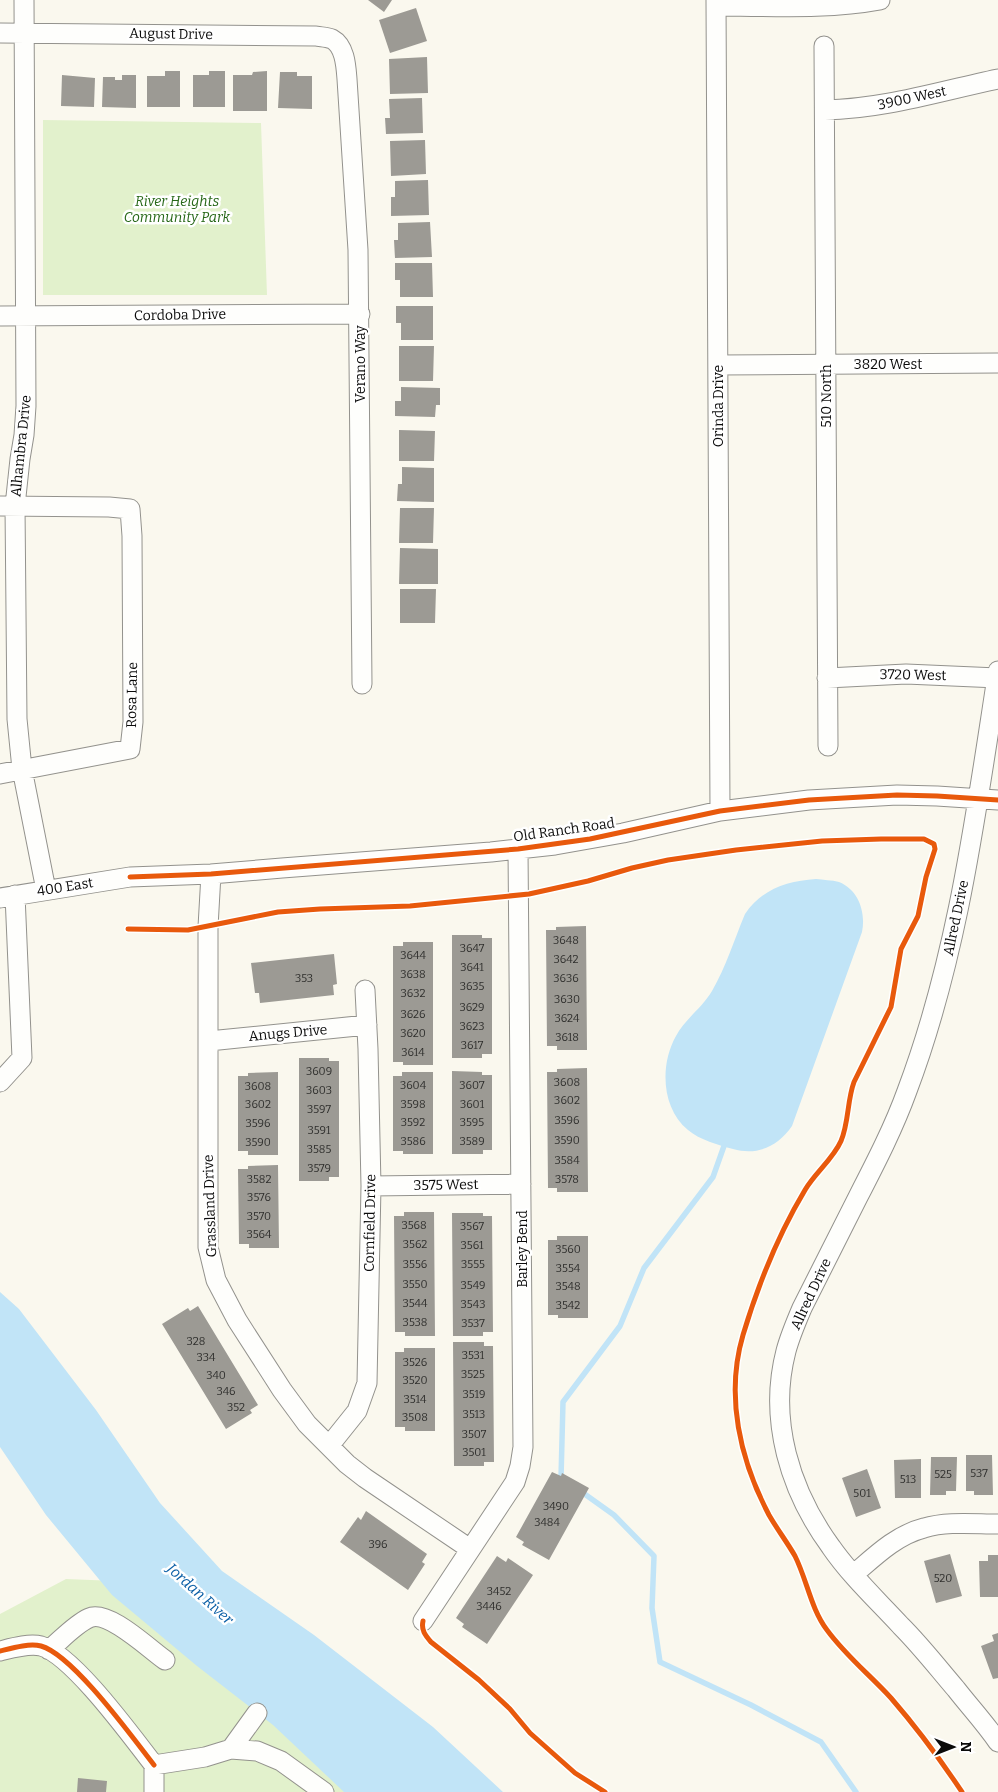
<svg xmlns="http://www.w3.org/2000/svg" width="998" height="1792" font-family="Bitter,serif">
<rect width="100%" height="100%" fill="#faf8ee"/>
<path fill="#e2f1cc" d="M 43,120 L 261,123 L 267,295 L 43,295 Z
M 66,1579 L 116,1581 L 364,1792 L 0,1792 L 0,1614 Z"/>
<path fill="#c1e4f7" d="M 816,879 C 823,880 832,880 839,882 C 859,890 866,913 862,932 L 792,1126 C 778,1146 758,1156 733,1149 C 718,1145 700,1140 688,1130 C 661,1108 660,1064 676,1036 C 685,1019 702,1008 712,991 C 726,967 734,940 745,914 C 762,889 787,881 816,879 Z
M 0,1292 L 19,1309 L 96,1410 L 160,1503 L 222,1571 L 314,1635 L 433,1727 L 503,1792 L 344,1792 L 273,1725 L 197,1666 L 112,1595 L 46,1515 L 0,1447 Z"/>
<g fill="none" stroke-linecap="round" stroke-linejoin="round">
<path stroke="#c1e4f7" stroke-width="5.5" d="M 565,1481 L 561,1478 L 563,1402 L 620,1326 L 644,1268 L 713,1177 L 724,1146
M 579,1490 L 614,1515 L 654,1556 L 652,1608 L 660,1662 L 751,1705 L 821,1742 L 856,1792"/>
</g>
<path fill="#9c9a94" d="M 368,0 L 392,0 L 384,12 Z
M 416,8 L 427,41 L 390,53 L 379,20 Z
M 427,57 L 428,93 L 390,94 L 389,59 Z
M 165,71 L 180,71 L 180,107 L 147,107 L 147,76 L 165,76 Z
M 209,71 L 225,71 L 225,107 L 193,107 L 193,75 L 209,75 Z
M 267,71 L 267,111 L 233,111 L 233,75 L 252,75 L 253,72 Z
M 280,72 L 297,72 L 297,76 L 312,76 L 312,109 L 278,108 Z
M 62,75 L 95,78 L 94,107 L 61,106 Z
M 122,75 L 136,75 L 136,108 L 102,107 L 103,77 L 115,77 L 115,80 L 122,80 Z
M 422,98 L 423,133 L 386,134 L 385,118 L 390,118 L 389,99 Z
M 425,140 L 426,174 L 391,176 L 390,141 Z
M 428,180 L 429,215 L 391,216 L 391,197 L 395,197 L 395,181 Z
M 430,222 L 432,257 L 395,258 L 394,240 L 398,240 L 398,223 Z
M 395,263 L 432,263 L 433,297 L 400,297 L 400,280 L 395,280 Z
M 396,306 L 433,306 L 433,340 L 401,340 L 401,323 L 396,323 Z
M 399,346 L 434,346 L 433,381 L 399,381 Z
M 401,387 L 440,388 L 440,405 L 436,405 L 435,417 L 395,416 L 395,401 L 401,401 Z
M 399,430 L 435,431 L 434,461 L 399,461 Z
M 402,467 L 434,468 L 434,502 L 397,501 L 398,484 L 402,484 Z
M 400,508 L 434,508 L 433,543 L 399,543 Z
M 400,548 L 438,549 L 438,584 L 399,584 Z
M 400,589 L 436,589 L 435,623 L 400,623 Z
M 586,926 L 587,1050 L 557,1050 L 557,1046 L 547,1046 L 546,930 L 556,930 L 556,927 Z
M 452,935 L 482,935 L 482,938 L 492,938 L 492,1054 L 482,1054 L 482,1058 L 452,1058 Z
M 403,942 L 433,942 L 433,1065 L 403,1065 L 403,1062 L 393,1062 L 393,946 L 403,946 Z
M 334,954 L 337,984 L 333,985 L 334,995 L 260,1003 L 259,993 L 255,993 L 251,963 Z
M 299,1058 L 329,1058 L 329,1061 L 339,1061 L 339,1177 L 329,1177 L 329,1181 L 299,1181 Z
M 587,1068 L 588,1192 L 557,1192 L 557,1188 L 548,1188 L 547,1072 L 557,1072 L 557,1069 Z
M 452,1071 L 482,1072 L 482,1075 L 492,1075 L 492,1150 L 483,1150 L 483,1154 L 452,1154 Z
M 278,1072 L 278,1155 L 248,1155 L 248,1151 L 238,1151 L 238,1076 L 248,1076 L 248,1073 Z
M 402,1072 L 433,1072 L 433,1154 L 403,1154 L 403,1151 L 393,1151 L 393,1076 L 402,1076 Z
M 278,1165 L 279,1248 L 249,1248 L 249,1244 L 239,1244 L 238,1169 L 248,1169 L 248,1166 Z
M 404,1212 L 434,1212 L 435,1336 L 405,1336 L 405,1332 L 395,1332 L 394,1216 L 404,1216 Z
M 452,1213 L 483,1213 L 483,1216 L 492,1216 L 493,1332 L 483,1332 L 483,1336 L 453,1336 Z
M 557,1236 L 588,1236 L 588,1318 L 558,1318 L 558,1315 L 548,1315 L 548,1240 L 557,1240 Z
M 198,1306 L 258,1405 L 250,1410 L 252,1413 L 226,1429 L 162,1324 L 188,1308 L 190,1311 Z
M 453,1342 L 484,1342 L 484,1346 L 493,1346 L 494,1462 L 484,1462 L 484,1466 L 454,1466 Z
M 404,1348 L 435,1348 L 435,1431 L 405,1431 L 405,1427 L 395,1427 L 395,1352 L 404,1352 Z
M 966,1455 L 992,1455 L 993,1495 L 974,1495 L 974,1491 L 966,1491 Z
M 931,1457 L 957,1457 L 956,1491 L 946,1491 L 946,1495 L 930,1495 Z
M 921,1459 L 921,1498 L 895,1498 L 894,1460 Z
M 867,1469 L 881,1508 L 856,1517 L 842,1478 Z
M 552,1472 L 561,1476 L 562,1473 L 589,1488 L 549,1560 L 522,1545 L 524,1542 L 516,1537 Z
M 366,1511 L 427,1554 L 422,1562 L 425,1564 L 408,1590 L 340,1542 L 358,1517 L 361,1520 Z
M 950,1554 L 962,1596 L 936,1603 L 924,1561 Z
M 988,1555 L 998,1555 L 998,1597 L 980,1597 L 979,1561 L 988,1561 Z
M 497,1556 L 506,1562 L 508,1558 L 533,1575 L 487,1644 L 462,1627 L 464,1624 L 456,1618 Z
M 998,1633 L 998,1678 L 993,1679 L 981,1646 L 994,1641 L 992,1635 Z
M 78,1778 L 107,1781 L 106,1792 L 77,1792 Z"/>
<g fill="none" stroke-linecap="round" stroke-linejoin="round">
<g stroke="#93928d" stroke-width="21">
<path id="minor" d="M 24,0 L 26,406 L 24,435 L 20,459 L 15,506 L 17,719 L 22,769 L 46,890
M 716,0 L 720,811
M 716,6 C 770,6 826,10 880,0
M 0,33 L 316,36 C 321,37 327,37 332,39 C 345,46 346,66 347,79 L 358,250 L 362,684
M 824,46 L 828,746
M 825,110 C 884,109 940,91 998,79
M 0,316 L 360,314
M 718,365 L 998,363
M 0,506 L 109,507 L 130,509 L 132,536 L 133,722 L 130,749 L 0,774
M 998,671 C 976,812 958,956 907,1091 C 894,1127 876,1162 858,1197 C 839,1234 821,1271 802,1308 C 796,1322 790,1336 786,1351 C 768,1420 790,1491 831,1547 C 851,1576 877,1600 901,1626 C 921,1646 938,1668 956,1689 C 970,1707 985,1723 998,1742
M 827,678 L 906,674 L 998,678
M 211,874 L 208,927 L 208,1247 L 216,1280 L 237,1320 L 282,1390 L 307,1424 L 347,1464 L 365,1478 L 470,1549
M 0,898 L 130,877 L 211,874 L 282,868 L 491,852 L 555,845 L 623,833 L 720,811 L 809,800 L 897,795 L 937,796 L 998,800
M 209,1041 L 367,1025
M 0,1082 L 22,1058 L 15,895
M 371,1186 L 521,1184
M 329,1446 L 357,1411 L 367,1383 L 371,1186 L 368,1049 L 365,990
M 853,1575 C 874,1557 896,1535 924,1528 C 947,1521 974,1524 998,1524
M 423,1621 L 515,1482 L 520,1466 L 523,1447 L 518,849
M 49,1650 C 61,1640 74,1625 89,1618 C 108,1609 149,1649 165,1660
M 0,1651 C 12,1648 29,1643 41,1646 C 73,1655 132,1737 154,1765
M 231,1749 L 257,1713
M 154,1765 L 205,1757 L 231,1749 L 257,1751 L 281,1761 L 324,1792
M 154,1765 L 154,1792"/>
</g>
<use href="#minor" stroke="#fefefc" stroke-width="19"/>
<g stroke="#fff" stroke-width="8">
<path id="cycleway" d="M 130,877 L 211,874 L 518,849 L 590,839 L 720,811 L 809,800 L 897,795 L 937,796 L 998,800
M 128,929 L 188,930 L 278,912 L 320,909 L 410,906 L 529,894 L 588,881 L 632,868 L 668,860 L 736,850 L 822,841 L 881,839 L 924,839 L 934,844 L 935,849 L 926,877 L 918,916 L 901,949 L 891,1007 L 854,1082 C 847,1101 849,1122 841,1141 C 833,1159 815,1173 805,1190 C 778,1235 758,1285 743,1335 C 725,1396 740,1460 769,1515 C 777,1529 787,1542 795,1556 C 807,1580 811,1609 827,1630 C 846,1656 870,1675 891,1698 C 917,1728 940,1759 962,1792
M 423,1621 C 421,1630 425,1635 431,1642 L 479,1680 L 510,1709 L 530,1733 L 575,1773 L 605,1792
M 0,1651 C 12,1648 29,1643 41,1646 C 73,1655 132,1737 154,1765"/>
</g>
<use href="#cycleway" stroke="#e8590c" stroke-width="5"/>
</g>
<g text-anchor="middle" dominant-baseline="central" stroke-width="5" stroke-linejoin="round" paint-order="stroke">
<g font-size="11" fill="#2f2f2d">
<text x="566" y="940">3648</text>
<text x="472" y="948">3647</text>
<text x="413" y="955">3644</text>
<text x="566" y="959">3642</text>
<text x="472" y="967">3641</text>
<text x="413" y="974">3638</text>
<text x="304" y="978">353</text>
<text x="566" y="978">3636</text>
<text x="472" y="986">3635</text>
<text x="413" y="993">3632</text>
<text x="567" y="999">3630</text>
<text x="472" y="1007">3629</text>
<text x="413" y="1014">3626</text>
<text x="567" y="1018">3624</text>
<text x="472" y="1026">3623</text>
<text x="413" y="1033">3620</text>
<text x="567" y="1037">3618</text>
<text x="472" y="1045">3617</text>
<text x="413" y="1052">3614</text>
<text x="319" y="1071">3609</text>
<text x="567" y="1082">3608</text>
<text x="413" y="1085">3604</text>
<text x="472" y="1085">3607</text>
<text x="258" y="1086">3608</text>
<text x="319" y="1090">3603</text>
<text x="567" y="1100">3602</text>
<text x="258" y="1104">3602</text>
<text x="413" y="1104">3598</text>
<text x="472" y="1104">3601</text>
<text x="319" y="1109">3597</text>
<text x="567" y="1120">3596</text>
<text x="413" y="1122">3592</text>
<text x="472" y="1122">3595</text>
<text x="258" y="1123">3596</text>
<text x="319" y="1130">3591</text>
<text x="567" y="1140">3590</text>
<text x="413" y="1141">3586</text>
<text x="472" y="1141">3589</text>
<text x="258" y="1142">3590</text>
<text x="319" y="1149">3585</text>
<text x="567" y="1160">3584</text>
<text x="319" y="1168">3579</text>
<text x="259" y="1179">3582</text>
<text x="567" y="1179">3578</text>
<text x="259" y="1197">3576</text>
<text x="259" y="1216">3570</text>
<text x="414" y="1225">3568</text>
<text x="472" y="1226">3567</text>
<text x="259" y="1234">3564</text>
<text x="415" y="1244">3562</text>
<text x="472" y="1245">3561</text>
<text x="568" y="1249">3560</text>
<text x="415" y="1264">3556</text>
<text x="473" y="1264">3555</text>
<text x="568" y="1268">3554</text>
<text x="415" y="1284">3550</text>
<text x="473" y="1285">3549</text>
<text x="568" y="1286">3548</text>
<text x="415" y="1303">3544</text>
<text x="473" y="1304">3543</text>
<text x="568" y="1305">3542</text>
<text x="415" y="1322">3538</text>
<text x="473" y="1323">3537</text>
<text x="196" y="1341">328</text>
<text x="473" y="1355">3531</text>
<text x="206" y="1357">334</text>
<text x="415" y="1362">3526</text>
<text x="473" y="1374">3525</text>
<text x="216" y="1375">340</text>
<text x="415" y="1380">3520</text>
<text x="226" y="1391">346</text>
<text x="474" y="1394">3519</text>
<text x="415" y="1399">3514</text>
<text x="236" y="1407">352</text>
<text x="474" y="1414">3513</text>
<text x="415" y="1417">3508</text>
<text x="474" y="1434">3507</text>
<text x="474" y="1452">3501</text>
<text x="979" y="1473">537</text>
<text x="943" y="1474">525</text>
<text x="908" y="1479">513</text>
<text x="862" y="1493">501</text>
<text x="556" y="1506">3490</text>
<text x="547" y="1522">3484</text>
<text x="378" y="1544">396</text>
<text x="943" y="1578">520</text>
<text x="499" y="1591">3452</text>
<text x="489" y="1606">3446</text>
</g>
<g font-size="14" fill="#0b0b0b" stroke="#fff">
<text transform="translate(171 34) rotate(1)">August Drive</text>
<text transform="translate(912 98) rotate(-12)">3900 West</text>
<text transform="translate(180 315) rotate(-1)">Cordoba Drive</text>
<text transform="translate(360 364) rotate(-90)">Verano Way</text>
<text x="888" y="364">3820 West</text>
<text transform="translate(826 396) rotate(-90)">510 North</text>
<text transform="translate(718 406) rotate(-90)">Orinda Drive</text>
<text transform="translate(21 446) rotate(-84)">Alhambra Drive</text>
<text transform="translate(913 675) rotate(1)">3720 West</text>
<text transform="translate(132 695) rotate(-89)">Rosa Lane</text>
<text transform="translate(564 830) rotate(-8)">Old Ranch Road</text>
<text transform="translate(65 887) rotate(-9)">400 East</text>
<text transform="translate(956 918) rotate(-78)">Allred Drive</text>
<text transform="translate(288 1033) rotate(-5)">Anugs Drive</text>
<text transform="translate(446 1185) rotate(-1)">3575 West</text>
<text transform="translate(210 1206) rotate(-92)">Grassland Drive</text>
<text transform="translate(370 1223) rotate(-89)">Cornfield Drive</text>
<text transform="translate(522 1249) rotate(-90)">Barley Bend</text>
<text transform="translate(811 1294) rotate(-65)">Allred Drive</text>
</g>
<g font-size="14" font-style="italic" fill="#266717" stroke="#fff">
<text x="177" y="201">River Heights<tspan x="177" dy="16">Community Park</tspan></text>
</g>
<g font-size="15" font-style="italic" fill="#0b5fa6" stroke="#fff">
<text transform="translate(200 1594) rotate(42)">Jordan River</text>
</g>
</g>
<g transform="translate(953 1747) rotate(90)" stroke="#ffffff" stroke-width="4" paint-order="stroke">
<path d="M0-4L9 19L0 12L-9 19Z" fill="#0b0b0b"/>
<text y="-8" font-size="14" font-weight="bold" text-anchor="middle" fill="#0b0b0b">N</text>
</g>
</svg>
